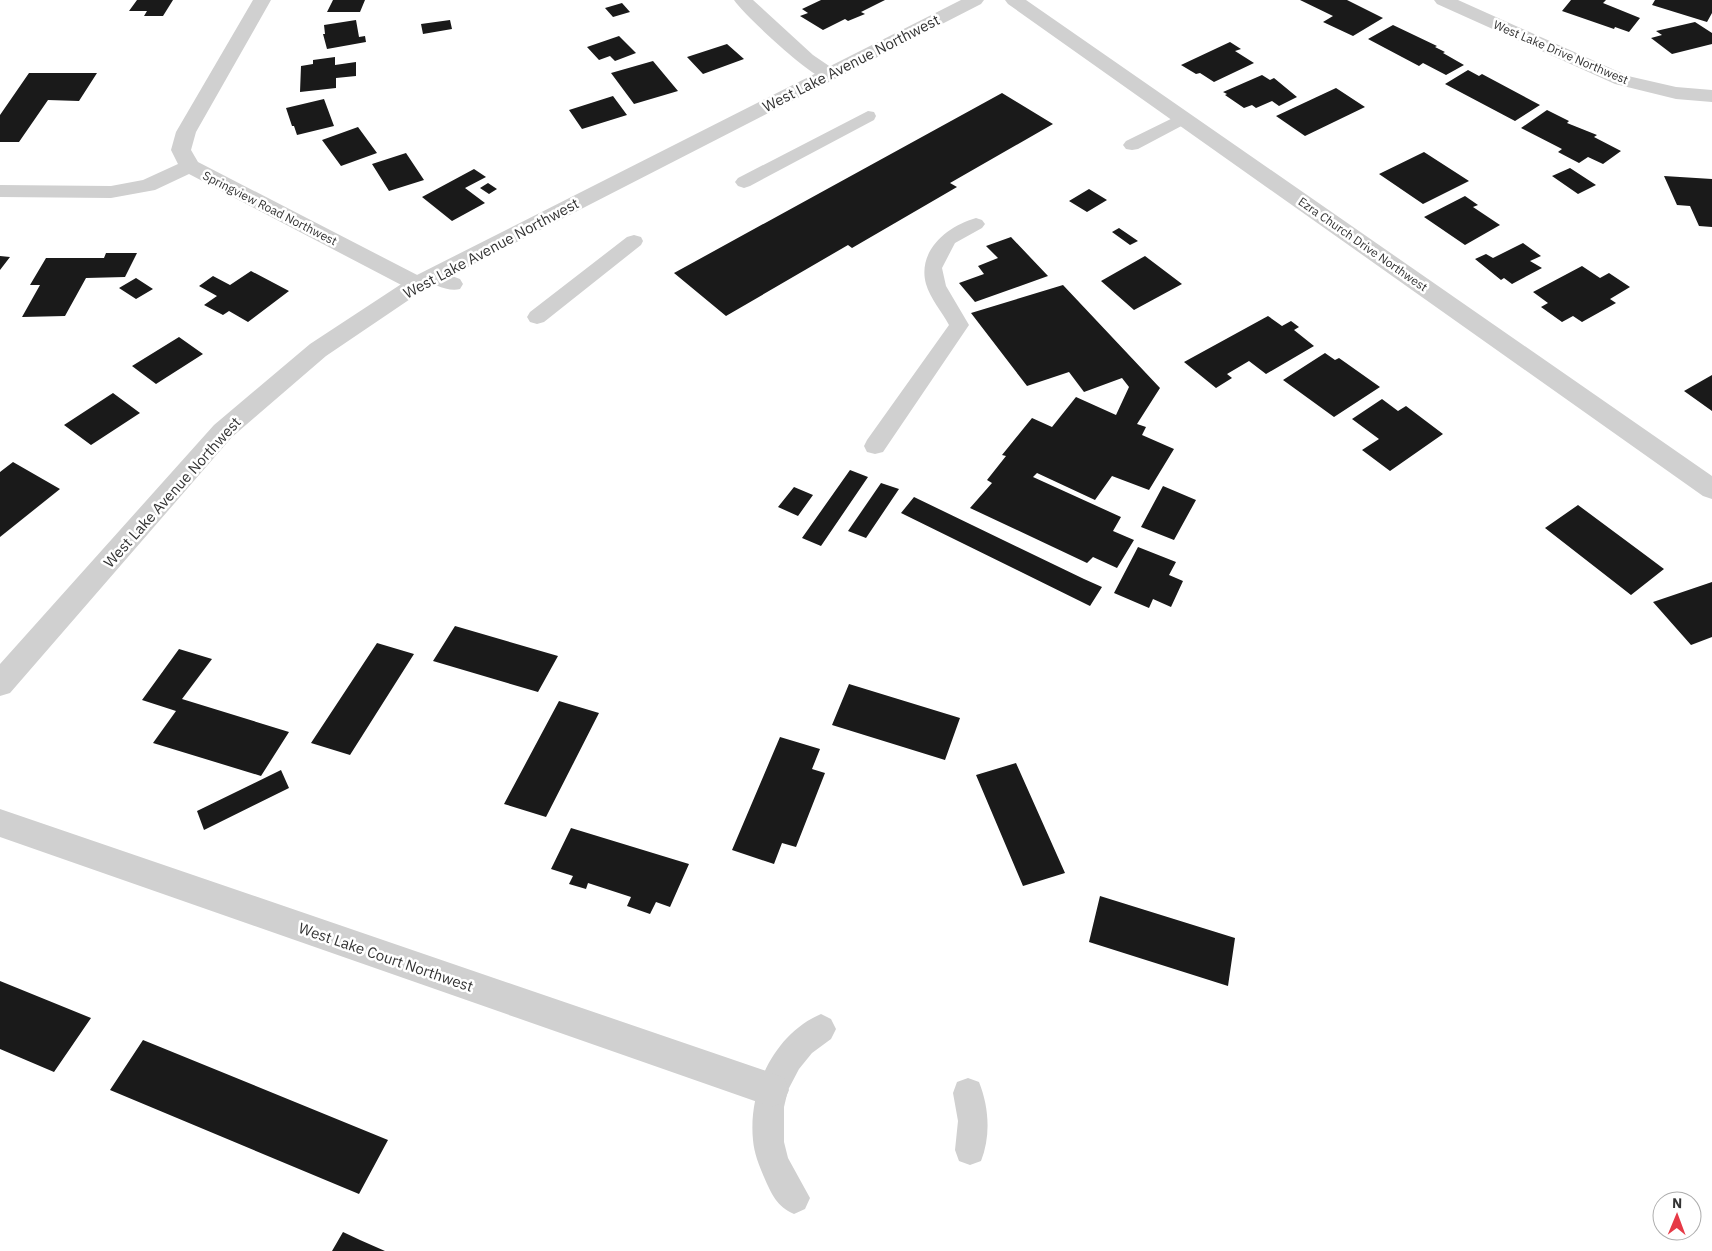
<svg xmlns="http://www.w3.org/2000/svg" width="1712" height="1251" font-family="'IBM Plex Sans',sans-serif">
<rect width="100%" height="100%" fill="#fff"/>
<path fill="#1a1a1a" d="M 137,0 L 173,0 L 163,16 L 144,16 L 147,11 L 129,11 Z
M 333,0 L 365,0 L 360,12 L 327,12 Z
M 821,0 L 885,0 L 861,12 L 865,14 L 848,21 L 845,19 L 823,30 L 800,16 L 808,13 L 802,9 Z
M 1300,0 L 1347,0 L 1383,18 L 1353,36 L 1323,22 L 1333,16 Z
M 1571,0 L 1606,0 L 1603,3 L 1640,18 L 1629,32 L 1615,27 L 1614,29 L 1562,11 Z
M 1655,0 L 1712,0 L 1712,13 L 1707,22 L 1652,5 Z
M 622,3 L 630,12 L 613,17 L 605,8 Z
M 356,20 L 359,37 L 365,36 L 366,42 L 327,49 L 323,34 L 325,34 L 324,25 Z
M 450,20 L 452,29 L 423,34 L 421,24 Z
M 1695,22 L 1712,33 L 1712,44 L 1672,54 L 1651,38 L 1662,35 L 1656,31 Z
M 1393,25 L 1437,46 L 1435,47 L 1445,52 L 1443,53 L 1464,65 L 1446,75 L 1423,63 L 1419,66 L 1368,39 Z
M 619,36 L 636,53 L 615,61 L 610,56 L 599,60 L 587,47 Z
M 1230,42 L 1241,49 L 1235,51 L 1254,63 L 1214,82 L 1200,73 L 1196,74 L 1181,65 Z
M 727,44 L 744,59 L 703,74 L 687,57 Z
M 335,57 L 335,65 L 356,62 L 356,76 L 336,78 L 336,88 L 300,92 L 301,66 L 313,64 L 313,60 Z
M 653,61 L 678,91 L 634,104 L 611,73 Z
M 1468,70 L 1479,76 L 1482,74 L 1540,105 L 1515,121 L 1445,84 Z
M 29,73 L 97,73 L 79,101 L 48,100 L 19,142 L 0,142 L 0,115 Z
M 1262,75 L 1270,80 L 1274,78 L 1297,97 L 1279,106 L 1272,101 L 1256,108 L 1252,105 L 1244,108 L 1225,95 L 1227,94 L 1223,92 Z
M 1336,88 L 1365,107 L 1305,136 L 1276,116 Z
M 1002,93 L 1053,124 L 950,183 L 957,187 L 852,248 L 848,245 L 726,316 L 674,273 Z
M 613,96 L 627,115 L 582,129 L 569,110 Z
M 324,99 L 334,126 L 297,135 L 294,126 L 292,126 L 286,108 Z
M 1547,110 L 1569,121 L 1567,123 L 1597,135 L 1594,137 L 1621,151 L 1603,164 L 1588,157 L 1579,163 L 1558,152 L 1562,149 L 1521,128 Z
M 358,127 L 377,153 L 341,166 L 322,140 Z
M 1424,152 L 1469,181 L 1423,204 L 1379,174 Z
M 406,153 L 424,180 L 389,191 L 372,164 Z
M 1570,168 L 1596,185 L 1578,194 L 1552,176 Z
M 474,169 L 486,177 L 465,188 L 485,203 L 452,221 L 422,197 Z
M 1664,176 L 1712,179 L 1712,227 L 1699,226 L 1690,206 L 1677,205 Z
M 488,183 L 497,189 L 489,194 L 480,188 Z
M 1089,189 L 1107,200 L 1087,212 L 1069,201 Z
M 1465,196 L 1478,205 L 1473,207 L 1500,225 L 1465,245 L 1424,217 Z
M 1119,228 L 1138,241 L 1130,245 L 1112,232 Z
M 1011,237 L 1048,276 L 975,302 L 959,283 L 984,274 L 978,266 L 998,258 L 986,246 Z
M 1523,243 L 1541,256 L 1530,261 L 1542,268 L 1512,284 L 1504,278 L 1501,280 L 1475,259 L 1486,254 L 1493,258 Z
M 106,253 L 137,253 L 125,277 L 86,278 L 65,316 L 22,317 L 40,285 L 30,285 L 46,258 L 104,258 Z
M 0,256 L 10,257 L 0,270 Z
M 1145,256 L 1182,284 L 1134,310 L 1101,281 Z
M 1582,266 L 1600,278 L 1609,273 L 1630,287 L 1610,299 L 1616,303 L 1582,322 L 1573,316 L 1562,322 L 1541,307 L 1548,303 L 1533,292 Z
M 251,271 L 289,291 L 248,322 L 229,311 L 223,315 L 204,305 L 217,296 L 199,286 L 213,276 L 230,285 Z
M 136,278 L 153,289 L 136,299 L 119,288 Z
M 1063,285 L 1160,388 L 1137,424 L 1146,427 L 1142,435 L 1174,449 L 1149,490 L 1112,476 L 1095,500 L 1037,473 L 1033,477 L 1121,517 L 1113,531 L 1134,540 L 1117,568 L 1093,557 L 1087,563 L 970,508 L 992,483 L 987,480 L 1006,456 L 1002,455 L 1032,418 L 1052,427 L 1076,397 L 1116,415 L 1129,387 L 1122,378 L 1084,392 L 1069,372 L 1027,386 L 971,313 Z
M 1268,316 L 1282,326 L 1291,321 L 1299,327 L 1294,330 L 1314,346 L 1266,374 L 1249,361 L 1227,374 L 1232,378 L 1216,388 L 1184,362 Z
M 179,337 L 203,354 L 156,384 L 132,366 Z
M 1325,353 L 1335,360 L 1339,358 L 1380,387 L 1334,417 L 1283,380 Z
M 1712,375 L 1712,411 L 1684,391 Z
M 113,393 L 140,413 L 91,445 L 64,425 Z
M 1382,399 L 1398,411 L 1406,406 L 1443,434 L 1390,471 L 1362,450 L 1379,439 L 1352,419 Z
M 13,462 L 60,489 L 0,537 L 0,472 Z
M 850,470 L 868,477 L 821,546 L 802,538 Z
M 881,483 L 899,489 L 866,538 L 848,531 Z
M 1163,486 L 1196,500 L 1174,540 L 1141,527 Z
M 794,487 L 813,495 L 798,516 L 778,507 Z
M 914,497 L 1084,579 L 1102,587 L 1090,606 L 901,513 Z
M 1578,505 L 1648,557 L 1664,569 L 1631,595 L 1545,528 Z
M 1138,547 L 1176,562 L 1169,575 L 1183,581 L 1171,607 L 1153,599 L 1149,608 L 1114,593 Z
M 1712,582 L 1712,637 L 1691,645 L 1653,602 Z
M 455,626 L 558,656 L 538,692 L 433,661 Z
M 377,643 L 414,654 L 350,755 L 311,743 Z
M 179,649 L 212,659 L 182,699 L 289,732 L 261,776 L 153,743 L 176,711 L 142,700 Z
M 849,684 L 960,718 L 945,760 L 832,725 Z
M 559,701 L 599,713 L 546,817 L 504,804 Z
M 780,737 L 820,749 L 812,769 L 825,773 L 796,847 L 782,843 L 774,864 L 732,850 Z
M 1016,763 L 1065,873 L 1023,886 L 976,775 Z
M 281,770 L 289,788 L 204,830 L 197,811 Z
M 571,828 L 689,864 L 670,907 L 656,902 L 650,914 L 627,906 L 631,897 L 588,883 L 586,889 L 569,884 L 573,876 L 551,869 Z
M 1100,896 L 1235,938 L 1228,986 L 1089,942 Z
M 0,981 L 91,1018 L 54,1072 L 0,1049 Z
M 143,1040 L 388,1140 L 359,1194 L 110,1090 Z
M 343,1232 L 360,1240 L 385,1251 L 332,1251 Z"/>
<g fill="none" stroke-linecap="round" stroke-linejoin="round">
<path fill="#d0d0d0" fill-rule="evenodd" d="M 868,111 L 874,112 L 876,116 L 874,120 L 750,186 L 744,188 L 738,186 L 735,182 L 738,178 Z
M 1183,113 L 1189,114 L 1191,118 L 1189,122 L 1138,149 L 1132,150 L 1126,149 L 1123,145 L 1126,141 Z
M 976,218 L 982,220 L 985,224 L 982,228 L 955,243 L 942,268 L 946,286 L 969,325 L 883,452 L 875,454 L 867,452 L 864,446 L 867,440 L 949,325 C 942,312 930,298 926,284 C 917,251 947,226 976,218 Z
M 634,235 L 641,237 L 643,241 L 641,245 L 544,322 L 537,324 L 530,322 L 527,317 L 530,312 L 627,237 Z
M 433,269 L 460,279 L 463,284 L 460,289 C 449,292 430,285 423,275 L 426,271 Z
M 821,1014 L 831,1019 L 836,1029 L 831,1039 L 812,1053 L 799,1069 L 788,1090 L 784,1107 L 784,1142 L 788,1158 L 810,1198 L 805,1209 L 794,1214 C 777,1207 771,1193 764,1177 C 759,1165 754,1153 753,1140 C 748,1090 774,1034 821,1014 Z
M 968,1078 L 979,1082 C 989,1107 991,1136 981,1161 L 970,1165 L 959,1161 L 955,1150 L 958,1121 L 953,1093 L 957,1082 Z"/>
<path fill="#d0d0d0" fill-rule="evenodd" d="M 253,0 L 271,0 L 196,132 L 191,150 L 198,162 L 425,279 L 428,284 L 425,289 L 417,291 L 409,289 L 189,174 L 155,190 L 111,198 L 0,197 L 0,185 L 111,186 L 143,180 L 178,164 L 171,150 L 176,132 Z
M 734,0 L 753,0 L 813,55 L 835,70 L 837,74 L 835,78 C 830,79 827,80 823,78 C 807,73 744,15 734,0 Z
M 1005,0 L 1026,0 L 1712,476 L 1712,499 L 1703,496 L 1008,4 Z
M 1434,0 L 1458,0 L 1628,76 L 1676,87 L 1712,90 L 1712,102 L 1676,99 L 1615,84 L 1437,4 Z
M 0,809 L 772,1073 L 784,1078 L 789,1090 L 784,1102 L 772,1107 L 0,837 Z"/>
<path fill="#d0d0d0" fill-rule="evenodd" d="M 961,0 L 984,0 L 981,4 L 425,289 L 326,356 L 232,437 L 10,693 L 0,696 L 0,664 L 214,425 L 310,344 L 409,279 Z"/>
</g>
<g text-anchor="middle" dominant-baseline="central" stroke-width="5" stroke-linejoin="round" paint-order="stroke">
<g font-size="12" fill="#333" stroke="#fff">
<text transform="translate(1561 52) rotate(23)">West Lake Drive Northwest</text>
<text transform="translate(270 208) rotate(27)">Springview Road Northwest</text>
<text transform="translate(1363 244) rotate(35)">Ezra Church Drive Northwest</text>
</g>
<g font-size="15" fill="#333" stroke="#fff">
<text transform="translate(851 63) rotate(-27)">West Lake Avenue Northwest</text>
<text transform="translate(491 248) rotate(-28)">West Lake Avenue Northwest</text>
<text transform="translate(172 492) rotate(-48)">West Lake Avenue Northwest</text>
<text transform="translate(386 957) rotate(19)">West Lake Court Northwest</text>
</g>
</g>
<g transform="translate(1677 1216) rotate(1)"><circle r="24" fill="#ffffff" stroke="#adadad"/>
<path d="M0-4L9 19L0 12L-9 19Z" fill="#e63946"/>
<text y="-8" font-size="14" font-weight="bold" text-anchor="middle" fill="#333333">N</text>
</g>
</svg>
